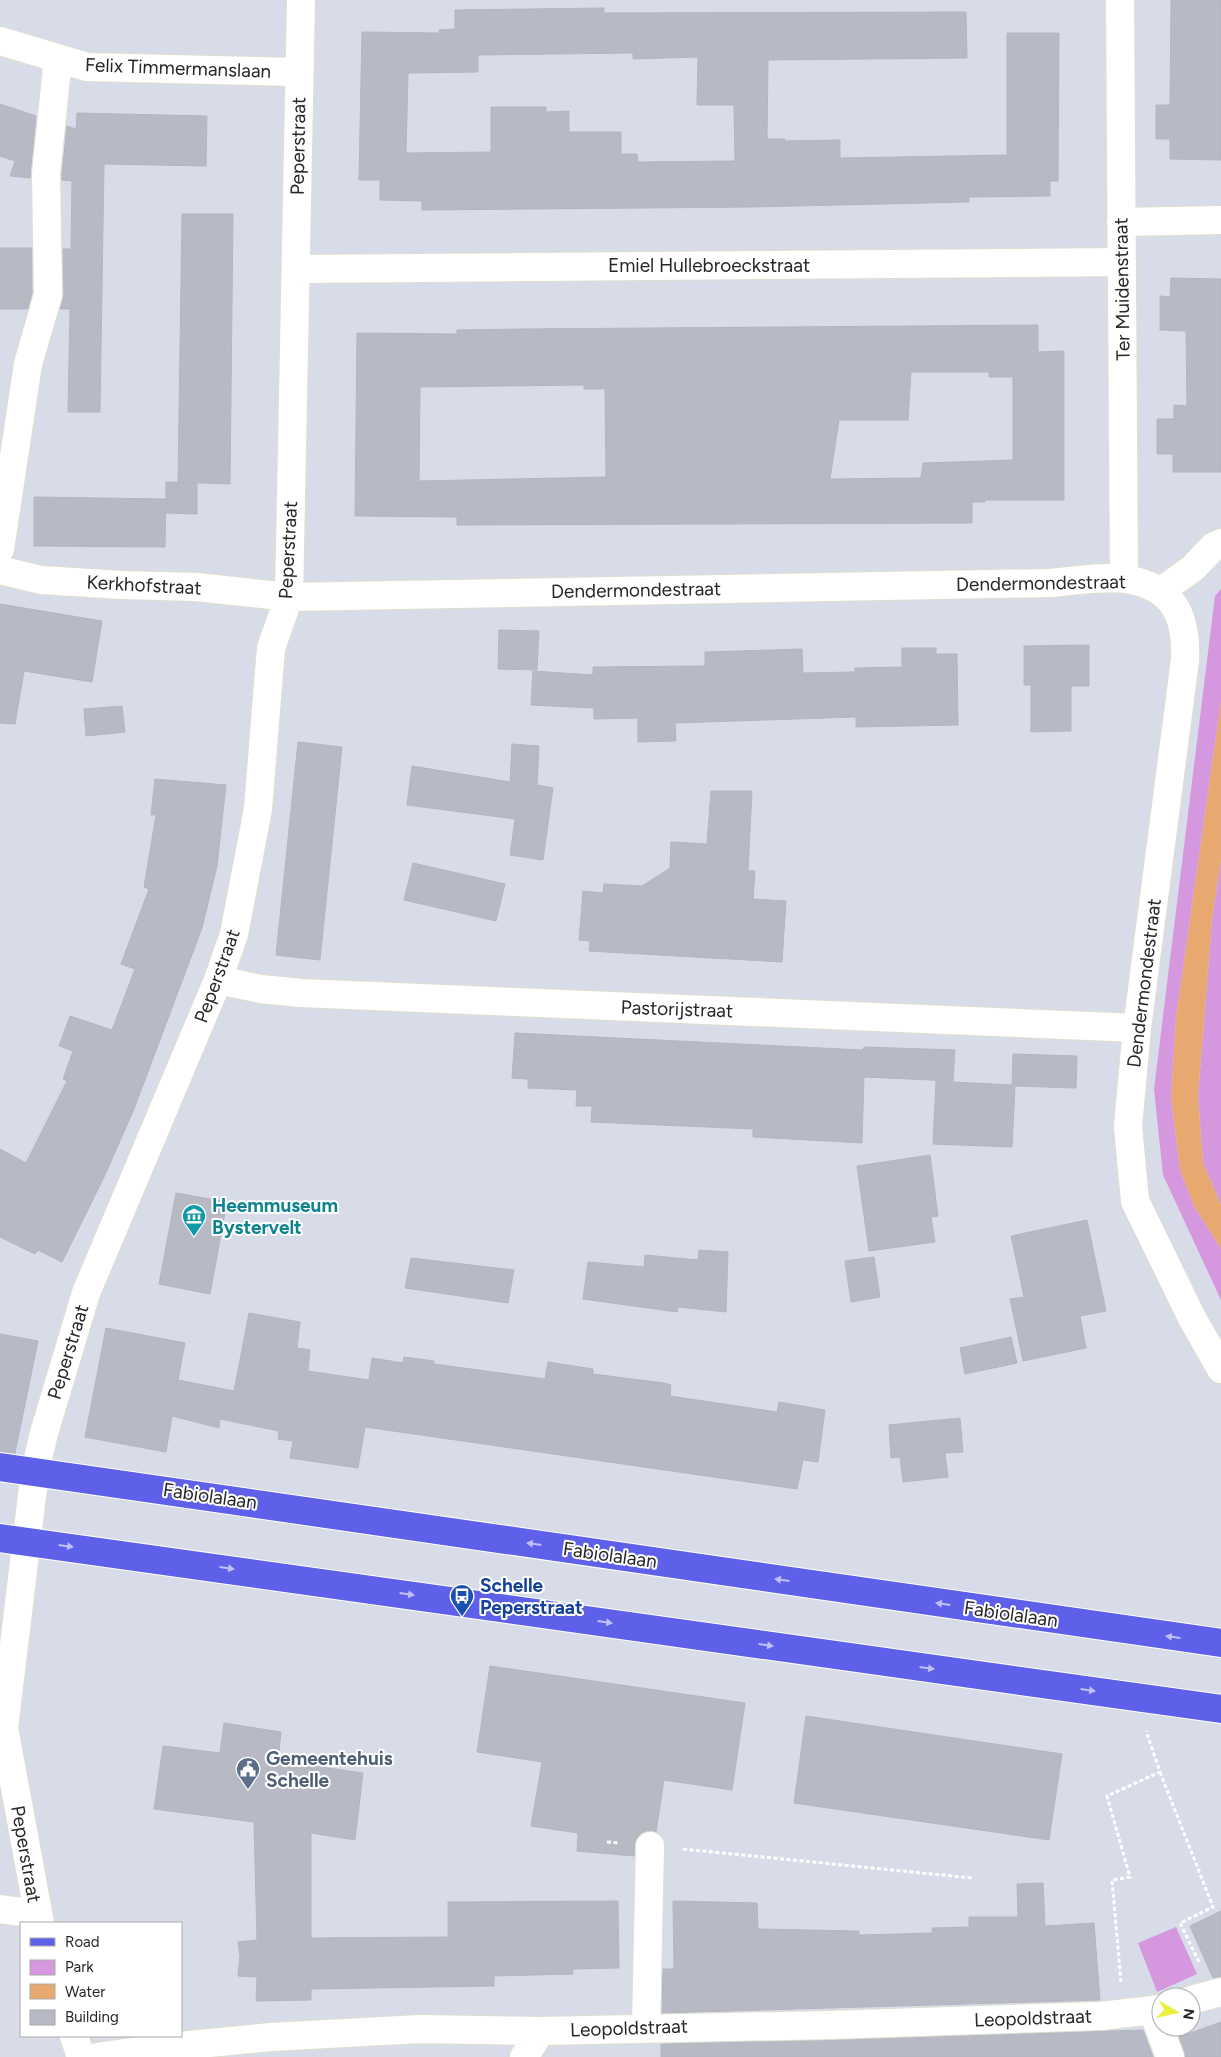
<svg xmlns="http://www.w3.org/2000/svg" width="1221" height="2057" font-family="Figtree,sans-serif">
<rect width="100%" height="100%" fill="#d8dce9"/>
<path fill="#d597de" d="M 1221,589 L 1221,702 L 1176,1018 L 1171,1097 L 1180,1170 L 1194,1206 L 1221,1249 L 1221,1300 L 1163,1175 L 1154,1089 L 1215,596 Z
M 1221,859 L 1221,1205 L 1203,1163 L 1198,1096 L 1212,919 Z
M 1176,1927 L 1197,1974 L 1157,1992 L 1138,1943 Z"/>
<path fill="#e7a96f" d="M 1221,702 L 1221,859 L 1212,919 L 1198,1096 L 1203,1163 L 1221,1205 L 1221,1249 L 1194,1206 L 1180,1170 L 1171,1097 L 1176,1018 Z"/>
<path fill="#b7bac4" stroke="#b3b5c4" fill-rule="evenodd" d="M 1171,0 L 1221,0 L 1221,160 L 1170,159 L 1170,139 L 1156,139 L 1156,105 L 1170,105 Z
M 604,8 L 604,13 L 966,12 L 967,58 L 768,60 L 767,139 L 785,139 L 785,141 L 840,140 L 840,158 L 1007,155 L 1007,33 L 1059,33 L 1058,181 L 1050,181 L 1050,196 L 969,197 L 969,202 L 752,207 L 422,210 L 422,201 L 380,200 L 380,180 L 359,180 L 362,32 L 440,33 L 439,30 L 455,29 L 455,10 ZM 633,53 L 633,59 L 698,57 L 697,105 L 734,105 L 735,161 L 638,162 L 637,154 L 621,154 L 621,132 L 569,132 L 569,111 L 546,112 L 546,107 L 491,107 L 491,152 L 406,153 L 408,73 L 478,72 L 478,55 Z
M 0,104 L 36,116 L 30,178 L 10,176 L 15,161 L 0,156 Z
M 77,113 L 207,116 L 206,166 L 104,164 L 100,412 L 68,412 L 70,309 L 60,309 L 64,295 L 63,249 L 71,249 L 72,181 L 62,180 L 62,174 L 67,126 L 76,129 Z
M 182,214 L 233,214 L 230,484 L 178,482 Z
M 0,248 L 32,248 L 32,293 L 28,309 L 0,309 Z
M 1171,278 L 1221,279 L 1221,472 L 1173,472 L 1173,454 L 1157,454 L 1157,419 L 1174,419 L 1174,405 L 1187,406 L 1186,331 L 1160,330 L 1160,296 L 1170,297 Z
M 1038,325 L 1038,352 L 1064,351 L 1064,500 L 985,500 L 985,502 L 972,502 L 972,523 L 457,525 L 457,517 L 355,516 L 357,333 L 457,334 L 457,330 L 521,329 ZM 911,372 L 989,372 L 989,377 L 1013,377 L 1013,460 L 923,463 L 921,478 L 830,479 L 839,420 L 908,420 ZM 584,385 L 584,389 L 605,389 L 606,477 L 419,481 L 420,387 Z
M 166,482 L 197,483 L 197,514 L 166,513 Z
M 34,497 L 166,499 L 165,547 L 34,546 Z
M 0,604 L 102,621 L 92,682 L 24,671 L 15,724 L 0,723 Z
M 499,630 L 539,631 L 537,670 L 498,669 Z
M 1089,645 L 1089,686 L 1071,686 L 1071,731 L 1031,732 L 1031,685 L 1024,685 L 1024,646 Z
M 902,648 L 936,648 L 936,654 L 957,654 L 958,725 L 856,727 L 856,717 L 675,723 L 676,741 L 638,742 L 638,718 L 594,719 L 594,708 L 531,705 L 533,671 L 593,675 L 593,667 L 705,666 L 705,652 L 802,649 L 803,673 L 855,672 L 855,668 L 902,667 Z
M 122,706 L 125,732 L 86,736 L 84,709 Z
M 298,742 L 342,747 L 320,960 L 276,955 Z
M 512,744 L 539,746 L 537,785 L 553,788 L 543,860 L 510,855 L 515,819 L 407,805 L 412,766 L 510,782 Z
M 155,779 L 226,785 L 217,866 L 202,928 L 134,1109 L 105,1175 L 62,1262 L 38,1250 L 35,1254 L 0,1237 L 0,1149 L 26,1163 L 67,1081 L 63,1079 L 73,1051 L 59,1046 L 70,1016 L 112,1030 L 135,969 L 121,964 L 149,889 L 144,887 L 156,815 L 151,815 Z
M 711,791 L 752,791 L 748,871 L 755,871 L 753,899 L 786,901 L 782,962 L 589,951 L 590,941 L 579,940 L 583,891 L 603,893 L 604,884 L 642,886 L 670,868 L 671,842 L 707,844 Z
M 413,863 L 505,884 L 496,921 L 404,900 Z
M 515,1033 L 863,1050 L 864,1047 L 955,1050 L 953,1081 L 864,1077 L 862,1143 L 753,1137 L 753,1129 L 591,1122 L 592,1106 L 576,1106 L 577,1090 L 528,1088 L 528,1079 L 512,1078 Z
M 1013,1054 L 1077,1056 L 1076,1088 L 1015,1086 L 1012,1147 L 933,1144 L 936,1081 L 1012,1085 Z
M 930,1155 L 938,1216 L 931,1217 L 935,1242 L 869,1251 L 857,1166 Z
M 176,1193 L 227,1202 L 210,1294 L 159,1284 Z
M 1087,1220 L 1106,1311 L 1080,1316 L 1086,1348 L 1023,1361 L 1010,1299 L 1024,1297 L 1011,1236 Z
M 699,1250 L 728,1252 L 726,1312 L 678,1307 L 677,1312 L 583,1299 L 588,1262 L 644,1267 L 645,1255 L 698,1260 Z
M 874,1257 L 880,1297 L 851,1302 L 845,1261 Z
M 411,1258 L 514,1270 L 508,1303 L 405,1288 Z
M 249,1313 L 300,1322 L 297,1348 L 310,1350 L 308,1371 L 369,1380 L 372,1358 L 403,1363 L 404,1357 L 434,1361 L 434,1364 L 545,1379 L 548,1362 L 593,1369 L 593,1374 L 664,1383 L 671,1385 L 670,1396 L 777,1412 L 779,1402 L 825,1410 L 818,1462 L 803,1460 L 797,1489 L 365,1427 L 358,1468 L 290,1458 L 293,1441 L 278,1439 L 279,1431 L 220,1419 L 219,1428 L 172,1416 L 166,1452 L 85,1437 L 106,1328 L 185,1343 L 178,1380 L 234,1391 Z
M 0,1334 L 38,1341 L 15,1453 L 0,1452 Z
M 1011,1337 L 1017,1363 L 965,1374 L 960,1348 Z
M 960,1418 L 963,1452 L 945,1453 L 948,1477 L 903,1482 L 900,1457 L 891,1458 L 889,1425 Z
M 490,1666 L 745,1703 L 732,1790 L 664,1780 L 656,1832 L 643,1832 L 637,1838 L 634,1856 L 577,1851 L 578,1833 L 531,1826 L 542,1762 L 477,1752 Z
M 806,1716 L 1062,1754 L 1049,1840 L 794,1803 Z
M 224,1723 L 281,1732 L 278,1761 L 363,1773 L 355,1840 L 311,1833 L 311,1938 L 448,1937 L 448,1902 L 618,1901 L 619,1968 L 573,1969 L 573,1974 L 494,1976 L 494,1986 L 311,1989 L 311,2000 L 256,2001 L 257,1977 L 238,1976 L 240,1956 L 238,1942 L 257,1940 L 254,1822 L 154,1809 L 163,1746 L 220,1753 Z
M 1043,1883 L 1045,1926 L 1094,1923 L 1100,2000 L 662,2013 L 663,1969 L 674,1969 L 673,1901 L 757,1903 L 758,1929 L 859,1931 L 859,1935 L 933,1933 L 932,1928 L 969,1927 L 969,1917 L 1018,1917 L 1017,1884 Z
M 1221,1911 L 1221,1977 L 1213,1978 L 1190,1926 Z
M 1221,2022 L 1221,2057 L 1185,2057 L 1179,2037 Z
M 1143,2030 L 1153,2057 L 661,2057 L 661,2044 Z"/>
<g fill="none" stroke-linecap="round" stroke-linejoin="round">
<g stroke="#dfdfce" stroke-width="30">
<path id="minor" d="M 1120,0 L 1124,579
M 0,41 L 87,67 L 299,72
M 1121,222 L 1221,220
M 296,269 L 1122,262
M 0,549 L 28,364 L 48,295 L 46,173 L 58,59
M 0,570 L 41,580 L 122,585 L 196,587 L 289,597 L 1051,583 C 1072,581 1105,576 1125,579 C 1173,586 1187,615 1185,660 L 1137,1028 L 1128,1126 L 1135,1201 L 1192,1318 L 1221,1369
M 1161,591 L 1193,568 L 1214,546 L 1221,543
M 218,980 L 261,989 L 301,993 L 1137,1028
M 0,1909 L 37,1914
M 40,1923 L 4,1728 L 35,1471 L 44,1433 L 86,1293 L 218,980 L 234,934 L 258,809 L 271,648 L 289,597 L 301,0
M 1191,2000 L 1221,1992
M 1153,2011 L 1170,2057
M 646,2027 L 650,1846
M 74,2036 L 81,2057
M 97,2057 L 158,2048 L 271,2037 L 420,2029 L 541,2031 L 830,2025 L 1101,2016 L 1161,2009
M 524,2057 L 541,2031"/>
</g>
<g stroke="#fff" stroke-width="30">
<path id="major" d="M 0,1467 L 1221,1643
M 0,1538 L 1221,1709"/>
</g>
<path stroke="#fff" stroke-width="3" stroke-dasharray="4 2.5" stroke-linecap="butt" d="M 1160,1772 L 1213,1907 L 1180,1923 L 1200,1964
M 607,1842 L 619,1843
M 683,1849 L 972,1878
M 1121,1982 L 1112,1880 L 1130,1877 L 1107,1796 L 1160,1772 L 1146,1731"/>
<use href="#minor" stroke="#fff" stroke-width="28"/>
<use href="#major" stroke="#5e60e9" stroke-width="28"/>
</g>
<defs><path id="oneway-solid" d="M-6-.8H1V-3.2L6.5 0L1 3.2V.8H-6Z" transform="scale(1.25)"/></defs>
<g fill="#bfbff6">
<use href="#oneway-solid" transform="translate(534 1544) rotate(-172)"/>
<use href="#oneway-solid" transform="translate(66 1546) rotate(7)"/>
<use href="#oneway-solid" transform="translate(227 1568) rotate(8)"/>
<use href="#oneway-solid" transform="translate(782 1580) rotate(-172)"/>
<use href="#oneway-solid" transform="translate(407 1594) rotate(8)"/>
<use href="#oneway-solid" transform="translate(943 1604) rotate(-172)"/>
<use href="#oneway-solid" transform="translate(605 1622) rotate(8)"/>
<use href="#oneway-solid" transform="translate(1173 1637) rotate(-173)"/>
<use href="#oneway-solid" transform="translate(766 1645) rotate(8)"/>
<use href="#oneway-solid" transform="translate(927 1668) rotate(8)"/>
<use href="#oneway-solid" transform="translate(1088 1690) rotate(8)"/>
</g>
<defs>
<g id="museum-pin" transform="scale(1.25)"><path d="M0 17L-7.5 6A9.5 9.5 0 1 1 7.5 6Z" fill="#0f9aa8" stroke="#fff"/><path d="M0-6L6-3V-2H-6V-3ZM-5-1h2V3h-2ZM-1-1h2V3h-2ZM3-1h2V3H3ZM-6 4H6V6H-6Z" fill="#fff"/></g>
<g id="bus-pin" transform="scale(1.25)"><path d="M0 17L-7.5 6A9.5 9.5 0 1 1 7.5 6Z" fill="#1a4fb4" stroke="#fff"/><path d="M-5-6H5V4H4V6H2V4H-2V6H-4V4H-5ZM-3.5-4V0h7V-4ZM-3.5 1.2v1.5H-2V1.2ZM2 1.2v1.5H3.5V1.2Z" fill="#fff"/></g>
<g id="civic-pin" transform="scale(1.25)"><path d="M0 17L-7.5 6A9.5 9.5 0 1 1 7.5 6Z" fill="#5c6f8a" stroke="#fff"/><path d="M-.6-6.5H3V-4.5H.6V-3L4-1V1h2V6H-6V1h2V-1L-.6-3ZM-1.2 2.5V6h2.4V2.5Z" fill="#fff"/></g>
</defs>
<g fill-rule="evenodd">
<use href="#museum-pin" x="194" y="1216"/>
<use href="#bus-pin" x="462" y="1596"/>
<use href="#civic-pin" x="248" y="1769"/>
</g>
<g text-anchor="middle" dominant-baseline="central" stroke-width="4" stroke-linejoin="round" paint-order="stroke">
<g font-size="19" fill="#272727" stroke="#fff">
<text transform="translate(178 68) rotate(2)">Felix Timmermanslaan</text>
<text transform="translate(298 146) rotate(-89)">Peperstraat</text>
<text x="709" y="265">Emiel Hullebroeckstraat</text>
<text transform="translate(1122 289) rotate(-91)">Ter Muidenstraat</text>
<text transform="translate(288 550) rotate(-87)">Peperstraat</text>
<text transform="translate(1041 583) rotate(-1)">Dendermondestraat</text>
<text transform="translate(144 585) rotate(3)">Kerkhofstraat</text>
<text transform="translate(636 590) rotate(-1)">Dendermondestraat</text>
<text transform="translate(217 976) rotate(-70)">Peperstraat</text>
<text transform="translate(1144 983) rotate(-83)">Dendermondestraat</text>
<text transform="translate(677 1009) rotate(2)">Pastorijstraat</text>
<text transform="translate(68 1352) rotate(-73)">Peperstraat</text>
<text transform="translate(210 1496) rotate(8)">Fabiolalaan</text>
<text transform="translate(610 1555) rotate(8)">Fabiolalaan</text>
<text transform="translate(1011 1614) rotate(8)">Fabiolalaan</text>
<text transform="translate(26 1854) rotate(80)">Peperstraat</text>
<text transform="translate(1033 2018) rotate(-2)">Leopoldstraat</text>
<text transform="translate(629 2028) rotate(-2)">Leopoldstraat</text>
</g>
<g font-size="19" font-weight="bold" fill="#0d838f" stroke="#fff" text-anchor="start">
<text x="212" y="1205">Heemmuseum<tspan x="212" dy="22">Bystervelt</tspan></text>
</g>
<g font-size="19" font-weight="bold" fill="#164399" stroke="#fff" text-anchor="start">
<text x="480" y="1585">Schelle<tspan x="480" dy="22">Peperstraat</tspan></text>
</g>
<g font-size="19" font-weight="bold" fill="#4e5e75" stroke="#fff" text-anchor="start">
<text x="266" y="1758">Gemeentehuis<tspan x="266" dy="22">Schelle</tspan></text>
</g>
</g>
<rect x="20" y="1922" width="162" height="115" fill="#ffffff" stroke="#a9a9a9"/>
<rect x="30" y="1938" width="25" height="8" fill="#5e60e9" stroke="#a9a9a9"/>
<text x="65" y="1947" font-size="15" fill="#272727">Road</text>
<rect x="30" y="1960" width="25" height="15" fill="#d597de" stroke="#a9a9a9"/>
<text x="65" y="1972" font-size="15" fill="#272727">Park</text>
<rect x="30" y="1984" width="25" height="15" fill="#e7a96f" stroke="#a9a9a9"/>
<text x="65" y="1997" font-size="15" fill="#272727">Water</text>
<rect x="30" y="2010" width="25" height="15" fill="#b7bac4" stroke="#a9a9a9"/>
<text x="65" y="2022" font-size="15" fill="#272727">Building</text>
<g transform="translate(1176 2012) rotate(99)"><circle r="24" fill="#ffffff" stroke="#a9a9a9"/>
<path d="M0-4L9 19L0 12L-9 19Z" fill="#ebf03e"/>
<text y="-8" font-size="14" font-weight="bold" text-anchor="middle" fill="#272727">N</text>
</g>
</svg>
